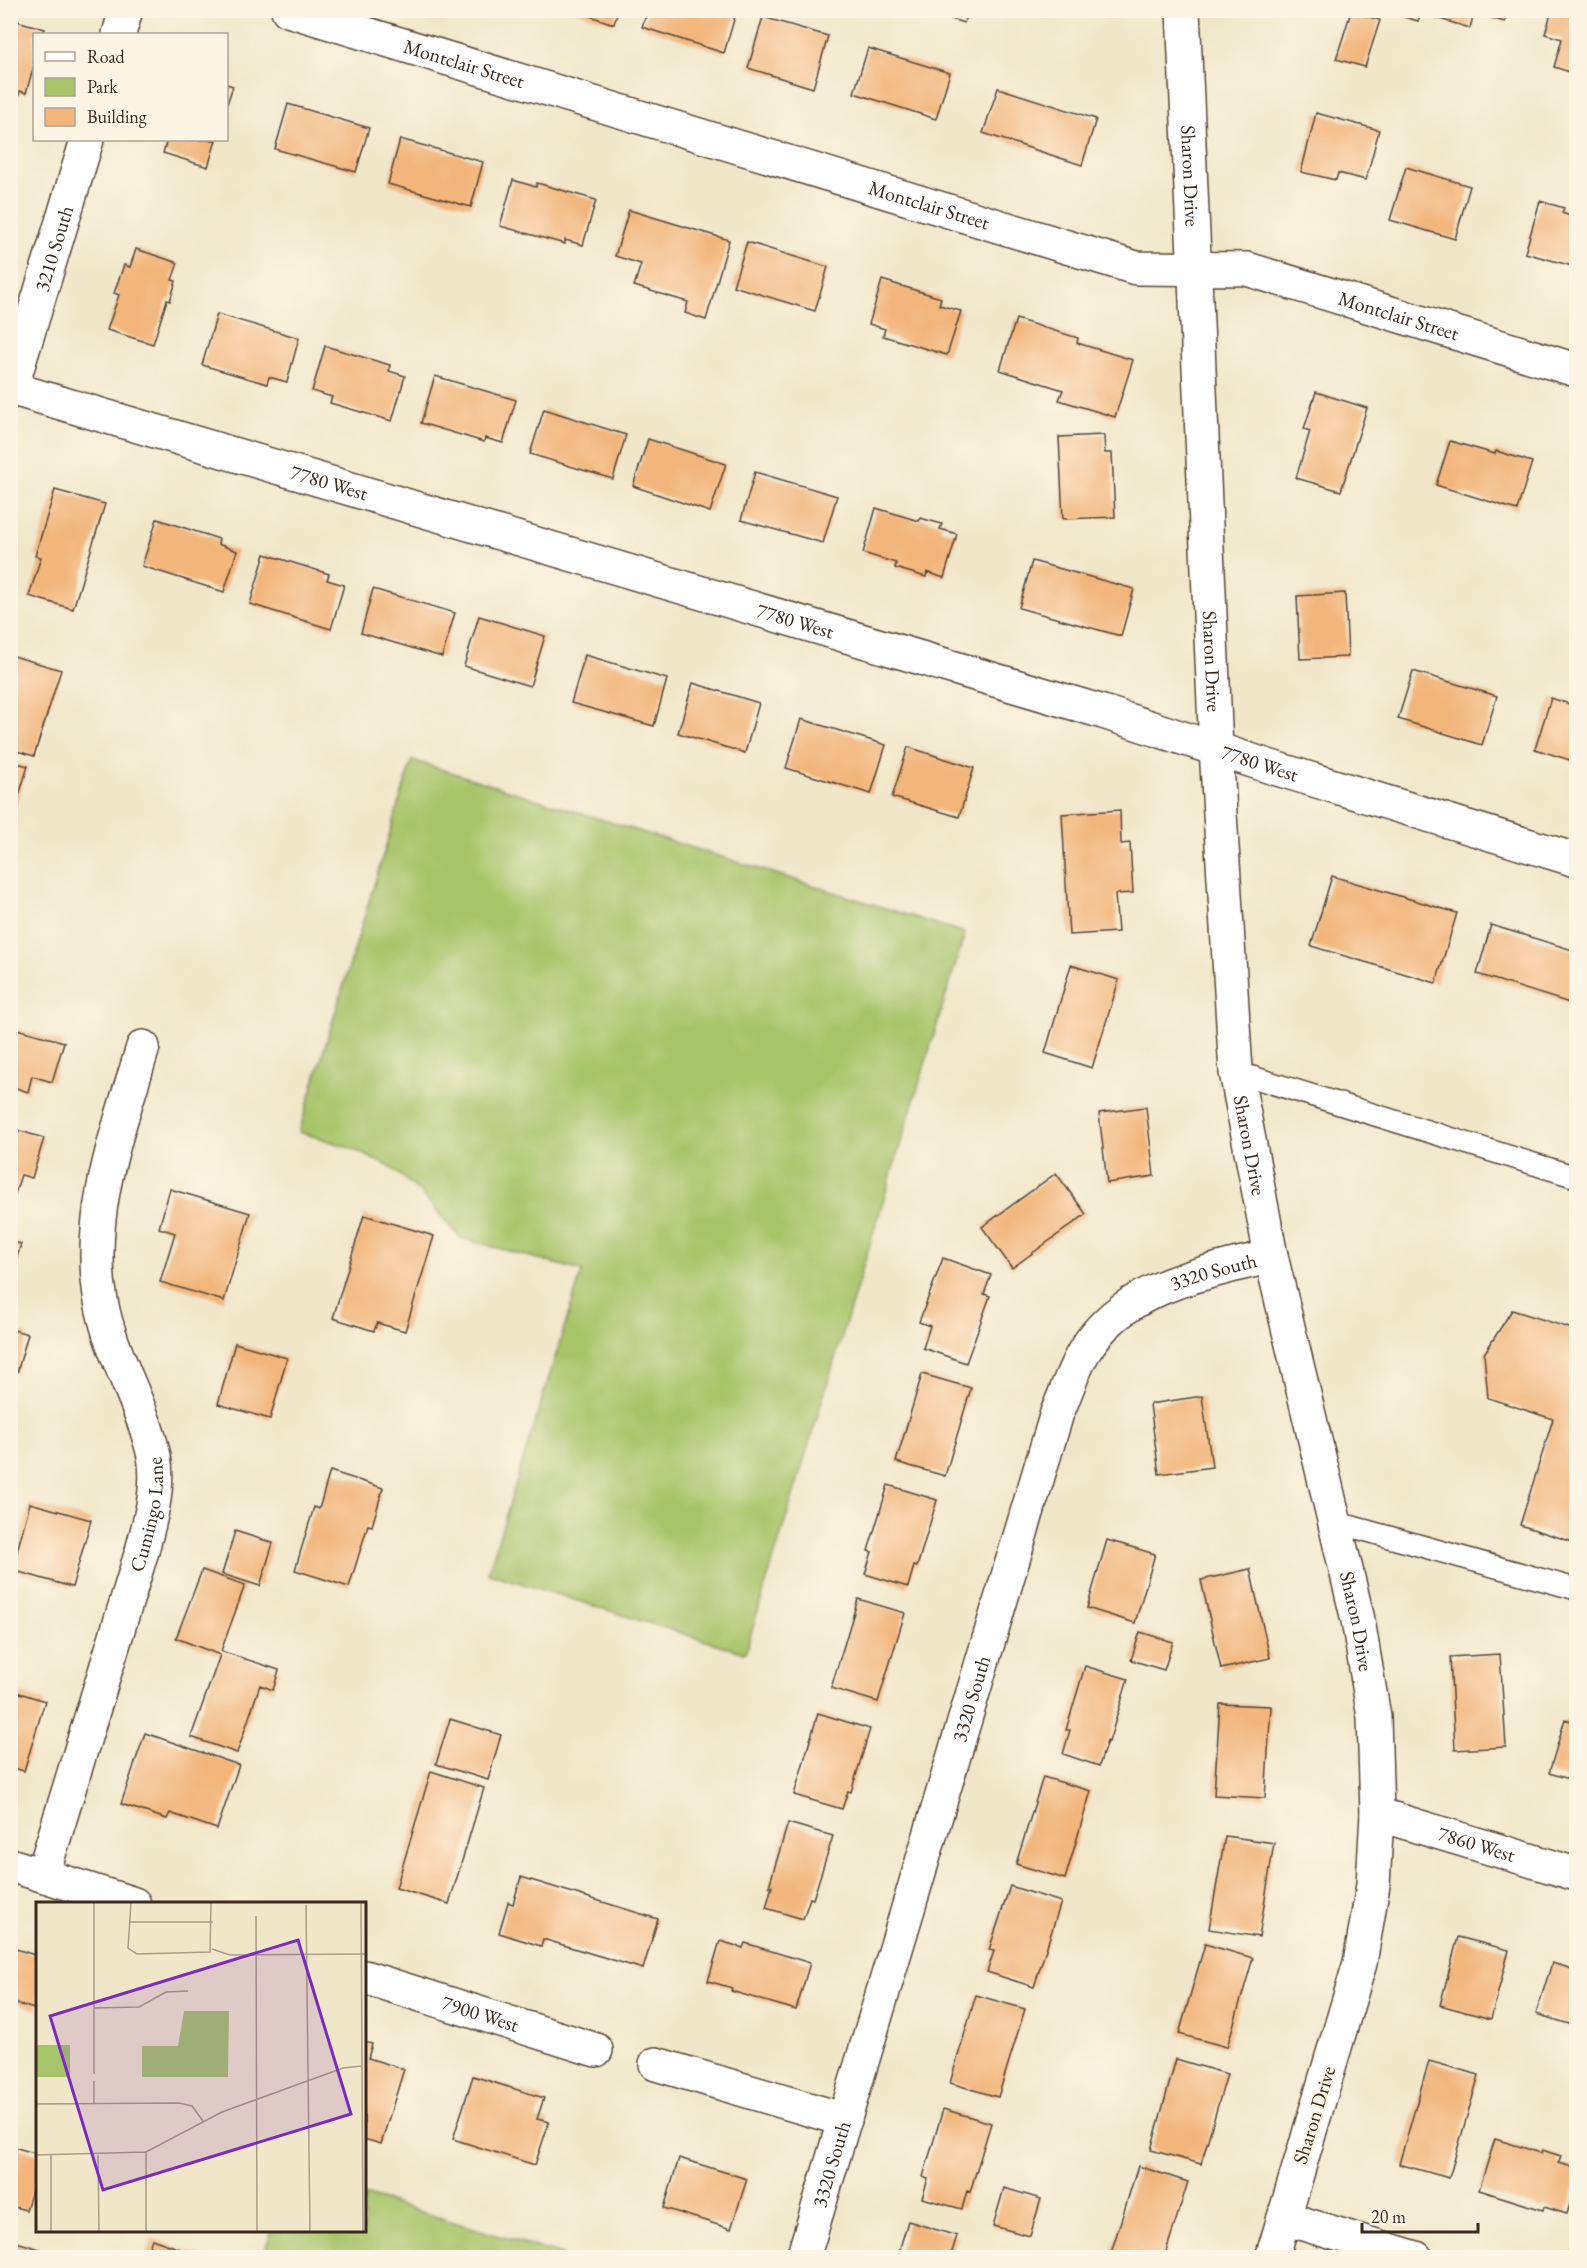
<svg xmlns="http://www.w3.org/2000/svg" width="1587" height="2268" font-family="'EB Garamond',serif">
<rect width="100%" height="100%" fill="#fcf5e5"/>
<filter id="ink" filterUnits="userSpaceOnUse"><feTurbulence type="fractalNoise" baseFrequency=".0167" numOctaves="2"/><feDisplacementMap in="SourceGraphic" scale="12" xChannelSelector="R" yChannelSelector="G"/><feConvolveMatrix kernelMatrix="1 2 1 2 8 2 1 2 1" color-interpolation-filters="sRGB"/></filter>
<filter id="wash" filterUnits="userSpaceOnUse"><feTurbulence type="fractalNoise" baseFrequency=".008" numOctaves="4" result="noise"/><feDisplacementMap in="SourceGraphic" scale="24" xChannelSelector="R" yChannelSelector="G"/><feGaussianBlur stdDeviation="1.35" result="paint"/><feColorMatrix in="noise" values="0 0 0 0 0 0 0 0 0 0 0 0 0 0 0 0 0 1.4 0 .05"/><feComposite in="paint" operator="in"/></filter>
<g filter="url(#wash)">
<rect width="100%" height="100%" fill="#f0e7cb"/>
<path fill="#a8c46a" stroke="#727744" stroke-width="1.5" d="M 412,760 L 965,933 L 745,1653 L 488,1573 L 582,1271 L 461,1238 L 421,1193 L 390,1167 L 348,1147 L 299,1132 Z
M 365,2195 L 562,2255 L 562,2257 L 263,2257 L 271,2231 L 364,2230 Z"/>
<g id="blocks">
<path fill="#f2b57b" d="M 572,10 L 618,10 L 614,24 Z
M 648,10 L 737,10 L 724,53 L 642,27 Z
M 923,10 L 968,10 L 964,23 Z
M 1393,10 L 1422,10 L 1418,21 L 1392,13 Z
M 1435,10 L 1509,10 L 1505,22 L 1474,13 L 1470,28 L 1433,17 Z
M 1552,10 L 1576,10 L 1576,74 L 1554,67 L 1562,39 L 1545,34 Z
M 1351,12 L 1380,20 L 1365,67 L 1336,59 Z
M 763,17 L 828,36 L 813,88 L 748,68 Z
M 10,19 L 45,29 L 43,34 L 34,34 L 34,65 L 26,93 L 20,91 L 14,110 L 10,109 Z
M 868,48 L 950,73 L 936,119 L 854,93 Z
M 226,84 L 233,86 L 227,104 L 226,104 Z
M 998,88 L 1096,119 L 1082,165 L 983,133 Z
M 288,104 L 369,128 L 356,172 L 275,149 Z
M 1316,113 L 1379,130 L 1366,180 L 1338,173 L 1336,180 L 1301,172 Z
M 400,139 L 483,162 L 471,207 L 388,184 Z
M 167,140 L 216,140 L 208,167 L 163,153 Z
M 1406,167 L 1470,186 L 1455,239 L 1390,220 Z
M 513,180 L 536,187 L 537,183 L 596,200 L 583,245 L 565,240 L 565,244 L 500,226 Z
M 1540,201 L 1564,208 L 1562,213 L 1576,218 L 1576,267 L 1525,253 Z
M 629,210 L 729,240 L 706,320 L 685,313 L 688,302 L 634,286 L 641,264 L 615,256 Z
M 747,242 L 828,267 L 815,311 L 733,286 Z
M 136,249 L 178,263 L 172,280 L 176,281 L 170,301 L 167,300 L 153,344 L 107,330 L 119,295 L 114,293 L 124,265 L 130,267 Z
M 882,280 L 941,298 L 939,305 L 961,311 L 947,355 L 883,336 L 885,329 L 869,324 Z
M 217,314 L 299,338 L 287,382 L 269,377 L 267,384 L 202,365 Z
M 1016,319 L 1078,338 L 1077,343 L 1133,360 L 1115,417 L 1059,400 L 1063,390 L 1000,370 Z
M 325,346 L 390,365 L 389,371 L 405,376 L 392,421 L 330,403 L 332,397 L 312,391 Z
M 435,376 L 516,400 L 503,443 L 485,438 L 484,442 L 421,423 Z
M 1316,392 L 1367,408 L 1341,491 L 1296,478 L 1310,431 L 1304,429 Z
M 544,409 L 626,435 L 613,479 L 530,454 Z
M 1104,435 L 1105,453 L 1112,453 L 1115,517 L 1063,519 L 1059,437 Z
M 648,439 L 726,464 L 710,512 L 633,486 Z
M 1450,441 L 1495,454 L 1496,451 L 1532,462 L 1517,510 L 1436,485 Z
M 755,472 L 837,496 L 823,543 L 741,520 Z
M 55,490 L 105,504 L 73,609 L 29,596 L 41,557 L 35,556 Z
M 876,508 L 919,521 L 920,518 L 942,524 L 940,529 L 957,534 L 944,578 L 927,572 L 926,577 L 895,568 L 896,563 L 863,553 Z
M 157,519 L 219,539 L 218,544 L 237,551 L 224,592 L 142,566 Z
M 265,554 L 329,574 L 327,580 L 344,585 L 331,629 L 250,604 Z
M 1032,561 L 1134,589 L 1121,636 L 1019,608 Z
M 373,589 L 455,613 L 442,657 L 361,633 Z
M 1345,593 L 1348,657 L 1300,659 L 1297,596 Z
M 479,616 L 545,636 L 530,686 L 464,666 Z
M 10,655 L 61,670 L 34,756 L 10,749 Z
M 585,655 L 667,679 L 654,726 L 571,703 Z
M 1413,671 L 1497,696 L 1482,745 L 1398,719 Z
M 693,683 L 759,703 L 745,753 L 678,733 Z
M 1551,698 L 1576,706 L 1576,762 L 1535,749 Z
M 801,719 L 886,745 L 871,794 L 786,768 Z
M 908,747 L 974,768 L 959,817 L 892,797 Z
M 10,761 L 28,766 L 11,822 L 10,822 Z
M 1120,810 L 1121,844 L 1130,843 L 1133,893 L 1115,894 L 1118,932 L 1069,935 L 1062,814 Z
M 1332,876 L 1457,913 L 1436,983 L 1311,946 Z
M 1491,925 L 1576,951 L 1576,1005 L 1477,974 Z
M 1071,965 L 1119,980 L 1092,1068 L 1045,1053 Z
M 10,1027 L 64,1042 L 52,1082 L 32,1076 L 28,1092 L 10,1086 Z
M 1146,1107 L 1154,1176 L 1107,1183 L 1099,1113 Z
M 10,1128 L 44,1138 L 32,1178 L 21,1175 L 12,1203 L 10,1202 Z
M 1056,1173 L 1086,1214 L 1012,1268 L 982,1227 Z
M 170,1189 L 250,1213 L 224,1301 L 160,1282 L 175,1233 L 159,1228 Z
M 364,1215 L 434,1236 L 405,1331 L 377,1323 L 374,1331 L 333,1318 Z
M 10,1241 L 21,1244 L 11,1277 L 10,1276 Z
M 943,1258 L 991,1275 L 984,1294 L 990,1296 L 966,1363 L 923,1348 L 930,1326 L 919,1322 Z
M 1512,1310 L 1576,1330 L 1576,1543 L 1520,1525 L 1553,1419 L 1488,1398 L 1484,1354 Z
M 10,1329 L 28,1334 L 17,1373 L 10,1371 Z
M 235,1343 L 287,1358 L 270,1419 L 218,1404 Z
M 922,1374 L 971,1388 L 945,1476 L 896,1462 Z
M 1202,1396 L 1212,1467 L 1159,1474 L 1150,1404 Z
M 330,1471 L 383,1488 L 372,1526 L 368,1525 L 349,1587 L 295,1570 L 314,1507 L 319,1509 Z
M 888,1485 L 937,1500 L 917,1567 L 914,1566 L 908,1587 L 865,1574 L 872,1552 L 868,1551 Z
M 30,1503 L 91,1520 L 72,1587 L 12,1570 Z
M 235,1531 L 273,1543 L 260,1586 L 222,1574 Z
M 1107,1540 L 1155,1554 L 1135,1623 L 1087,1608 Z
M 1250,1569 L 1270,1658 L 1221,1669 L 1201,1580 Z
M 202,1570 L 245,1585 L 221,1651 L 279,1670 L 273,1690 L 260,1685 L 237,1753 L 191,1737 L 220,1655 L 176,1638 Z
M 858,1599 L 905,1613 L 878,1702 L 831,1688 Z
M 1140,1632 L 1173,1642 L 1164,1670 L 1131,1660 Z
M 1500,1654 L 1506,1747 L 1455,1750 L 1450,1657 Z
M 1085,1666 L 1128,1679 L 1109,1742 L 1107,1741 L 1099,1766 L 1063,1754 L 1070,1730 L 1066,1730 Z
M 10,1690 L 45,1701 L 24,1771 L 10,1767 Z
M 1220,1704 L 1271,1706 L 1265,1798 L 1214,1795 Z
M 818,1713 L 870,1729 L 851,1792 L 848,1791 L 842,1809 L 794,1795 Z
M 450,1719 L 501,1735 L 488,1780 L 436,1764 Z
M 1565,1719 L 1576,1723 L 1576,1781 L 1549,1773 Z
M 145,1733 L 239,1765 L 217,1829 L 170,1813 L 167,1819 L 121,1804 Z
M 431,1771 L 484,1788 L 449,1904 L 396,1888 Z
M 1043,1777 L 1091,1791 L 1065,1879 L 1016,1864 Z
M 788,1823 L 833,1836 L 813,1899 L 810,1898 L 803,1919 L 766,1908 L 772,1886 L 769,1886 Z
M 1225,1836 L 1274,1843 L 1259,1937 L 1209,1929 Z
M 521,1877 L 658,1919 L 643,1969 L 543,1939 L 541,1946 L 499,1933 L 508,1902 L 513,1904 Z
M 1010,1886 L 1061,1902 L 1034,1987 L 987,1972 L 994,1951 L 989,1950 Z
M 1458,1937 L 1509,1950 L 1491,2019 L 1440,2005 Z
M 720,1941 L 743,1948 L 745,1943 L 810,1963 L 796,2010 L 731,1991 L 732,1988 L 708,1981 Z
M 1205,1944 L 1253,1958 L 1227,2047 L 1179,2034 Z
M 10,1947 L 38,1956 L 38,2010 L 10,2002 Z
M 1552,1963 L 1576,1970 L 1576,2026 L 1536,2014 Z
M 976,1995 L 1025,2009 L 998,2097 L 950,2083 Z
M 364,2042 L 372,2044 L 368,2058 L 404,2069 L 381,2144 L 364,2139 Z
M 1176,2059 L 1227,2074 L 1201,2164 L 1151,2150 Z
M 1429,2061 L 1479,2075 L 1449,2178 L 1399,2164 Z
M 473,2076 L 544,2098 L 537,2119 L 549,2122 L 535,2165 L 453,2139 Z
M 943,2109 L 991,2123 L 970,2192 L 967,2191 L 962,2209 L 922,2198 L 928,2179 L 923,2177 Z
M 1495,2139 L 1541,2153 L 1542,2150 L 1561,2156 L 1558,2163 L 1576,2168 L 1576,2183 L 1567,2214 L 1544,2207 L 1543,2210 L 1479,2190 Z
M 10,2146 L 38,2154 L 38,2171 L 26,2210 L 10,2206 Z
M 679,2158 L 747,2179 L 731,2229 L 664,2208 Z
M 1138,2166 L 1188,2182 L 1164,2258 L 1124,2258 L 1111,2253 Z
M 1004,2188 L 1041,2199 L 1030,2236 L 993,2226 Z
M 908,2221 L 957,2236 L 950,2258 L 897,2258 Z
M 152,2239 L 203,2257 L 203,2258 L 145,2258 Z
M 13,2241 L 67,2257 L 67,2258 L 10,2258 Z"/>
</g>
</g>
<g filter="url(#ink)">
<use href="#blocks" fill-opacity="0" stroke="#564638" stroke-width="1.5"/>
<g fill="none" stroke-linecap="round" stroke-linejoin="round">
<g stroke="#564638" stroke-width="24">
<path id="service" d="M 1236,1072 L 1576,1177
M 1335,1522 L 1576,1589"/>
</g>
<g stroke="#564638" stroke-width="36">
<g id="minor">
<path id="s1" d="M 288,10 L 1136,268 L 1247,269 L 1576,370"/>
<path id="s2" d="M 1183,10 L 1216,749 L 1236,1072 L 1271,1256 L 1358,1620 L 1374,1717 L 1377,1814 L 1373,1885 L 1360,1963 L 1272,2258"/>
<path d="M 119,34 L 126,10"/>
<path id="s3" d="M 10,388 L 1103,712 L 1271,767 L 1576,860"/>
<path id="s4" d="M 10,392 L 87,140"/>
<path id="s5" d="M 1377,1814 L 1576,1874"/>
<path d="M 10,1865 L 134,1904"/>
<path id="s6" d="M 43,1874 L 142,1551 C 150,1520 160,1488 154,1456 C 142,1402 111,1356 101,1301 C 85,1214 119,1129 143,1047"/>
<path id="s7" d="M 364,1977 L 596,2050"/>
<path d="M 656,2064 L 845,2120"/>
<path d="M 1284,2218 L 1416,2258"/>
<path id="s8" d="M 803,2258 L 1057,1413 C 1066,1393 1073,1369 1085,1350 C 1125,1285 1203,1274 1271,1256"/>
</g>
</g>
<use href="#service" stroke="#fff" stroke-width="21"/>
<use href="#minor" stroke="#fff" stroke-width="33"/>
</g>
</g>
<g text-anchor="middle" dominant-baseline="central" stroke-width="4.5" stroke-linejoin="round" paint-order="stroke">
<g font-size="20" fill="#3b2a1e" stroke="#fcf5e5">
<text stroke="none"><textPath href="#s1" startOffset="184">Montclair Street</textPath></text>
<text stroke="none"><textPath href="#s2" startOffset="166">Sharon Drive</textPath></text>
<text stroke="none"><textPath href="#s1" startOffset="670">Montclair Street</textPath></text>
<text stroke="none"><textPath href="#s4" startOffset="150">3210 South</textPath></text>
<text stroke="none"><textPath href="#s1" startOffset="1156">Montclair Street</textPath></text>
<text stroke="none"><textPath href="#s3" startOffset="333">7780 West</textPath></text>
<text stroke="none"><textPath href="#s3" startOffset="819">7780 West</textPath></text>
<text stroke="none"><textPath href="#s2" startOffset="652">Sharon Drive</textPath></text>
<text stroke="none"><textPath href="#s3" startOffset="1305">7780 West</textPath></text>
<text stroke="none"><textPath href="#s2" startOffset="1138">Sharon Drive</textPath></text>
<text stroke="none"><textPath href="#s8" startOffset="1106">3320 South</textPath></text>
<text stroke="none"><textPath href="#s6" startOffset="375">Cumingo Lane</textPath></text>
<text stroke="none"><textPath href="#s2" startOffset="1626">Sharon Drive</textPath></text>
<text stroke="none"><textPath href="#s8" startOffset="584">3320 South</textPath></text>
<text stroke="none"><textPath href="#s5" startOffset="104">7860 West</textPath></text>
<text stroke="none"><textPath href="#s7" startOffset="122">7900 West</textPath></text>
<text transform="translate(1314 2115) rotate(-73)">Sharon Drive</text>
<text stroke="none"><textPath href="#s8" startOffset="98">3320 South</textPath></text>
</g>
</g>
<g transform="translate(36 1902)">
<rect width="330" height="330" fill="#f0e7cb"/>
<path d="M 148,109 L 193,109 L 192,175 L 106,175 L 106,144 L 142,144 ZM 0,143 L 34,143 L 34,175 L 0,175 Z" fill="#a8c46a"/>
<path fill="none" stroke="#a89b86" stroke-width="1.5" d="M 95,0 L 92,46 L 101,52 L 174,50 L 175,0M 325,0 L 327,330M 270,3 L 274,330M 220,14 L 221,330M 94,20 L 177,20M 176,47 L 194,53 L 330,52M 58,106 L 103,105 L 130,90 L 152,89M 58,172 L 58,0M 58,179 L 58,202M 0,202 L 143,201 L 156,204 L 167,219M 110,250 L 110,330M 0,253 L 110,250 L 186,210 L 307,166 L 326,164M 15,253 L 15,330M 62,253 L 63,330"/>
<path fill="#7b2cbf" fill-opacity="0.15" stroke="#7b2cbf" stroke-width="3" d="M 262,38 L 315,212 L 67,288 L 14,114 Z"/>
<rect width="330" height="330" fill="none" stroke="#3b2a1e" stroke-width="3"/>
</g>
<rect width="1587" height="2268" fill="none" stroke="#fcf5e5" stroke-width="36"/>
<rect x="33" y="33" width="195" height="108" fill="#fcf5e5" stroke="#afa495" stroke-width="1.5"/>
<rect x="45" y="52" width="30" height="9" fill="#ffffff" stroke="#afa495" stroke-width="1.5"/>
<text x="87" y="63" font-size="18" fill="#3b2a1e">Road</text>
<rect x="45" y="78" width="30" height="18" fill="#a8c46a" stroke="#afa495" stroke-width="1.5"/>
<text x="87" y="93" font-size="18" fill="#3b2a1e">Park</text>
<rect x="45" y="108" width="30" height="18" fill="#f2b57b" stroke="#afa495" stroke-width="1.5"/>
<text x="87" y="123" font-size="18" fill="#3b2a1e">Building</text>
<path d="M1362 2223v9h116v-9" fill="none" stroke="#3b2a1e" stroke-width="3"/>
<text x="1371" y="2223" font-size="18" fill="#3b2a1e" stroke="#fcf5e5" stroke-width="4.5" paint-order="stroke">20 m</text>
</svg>
